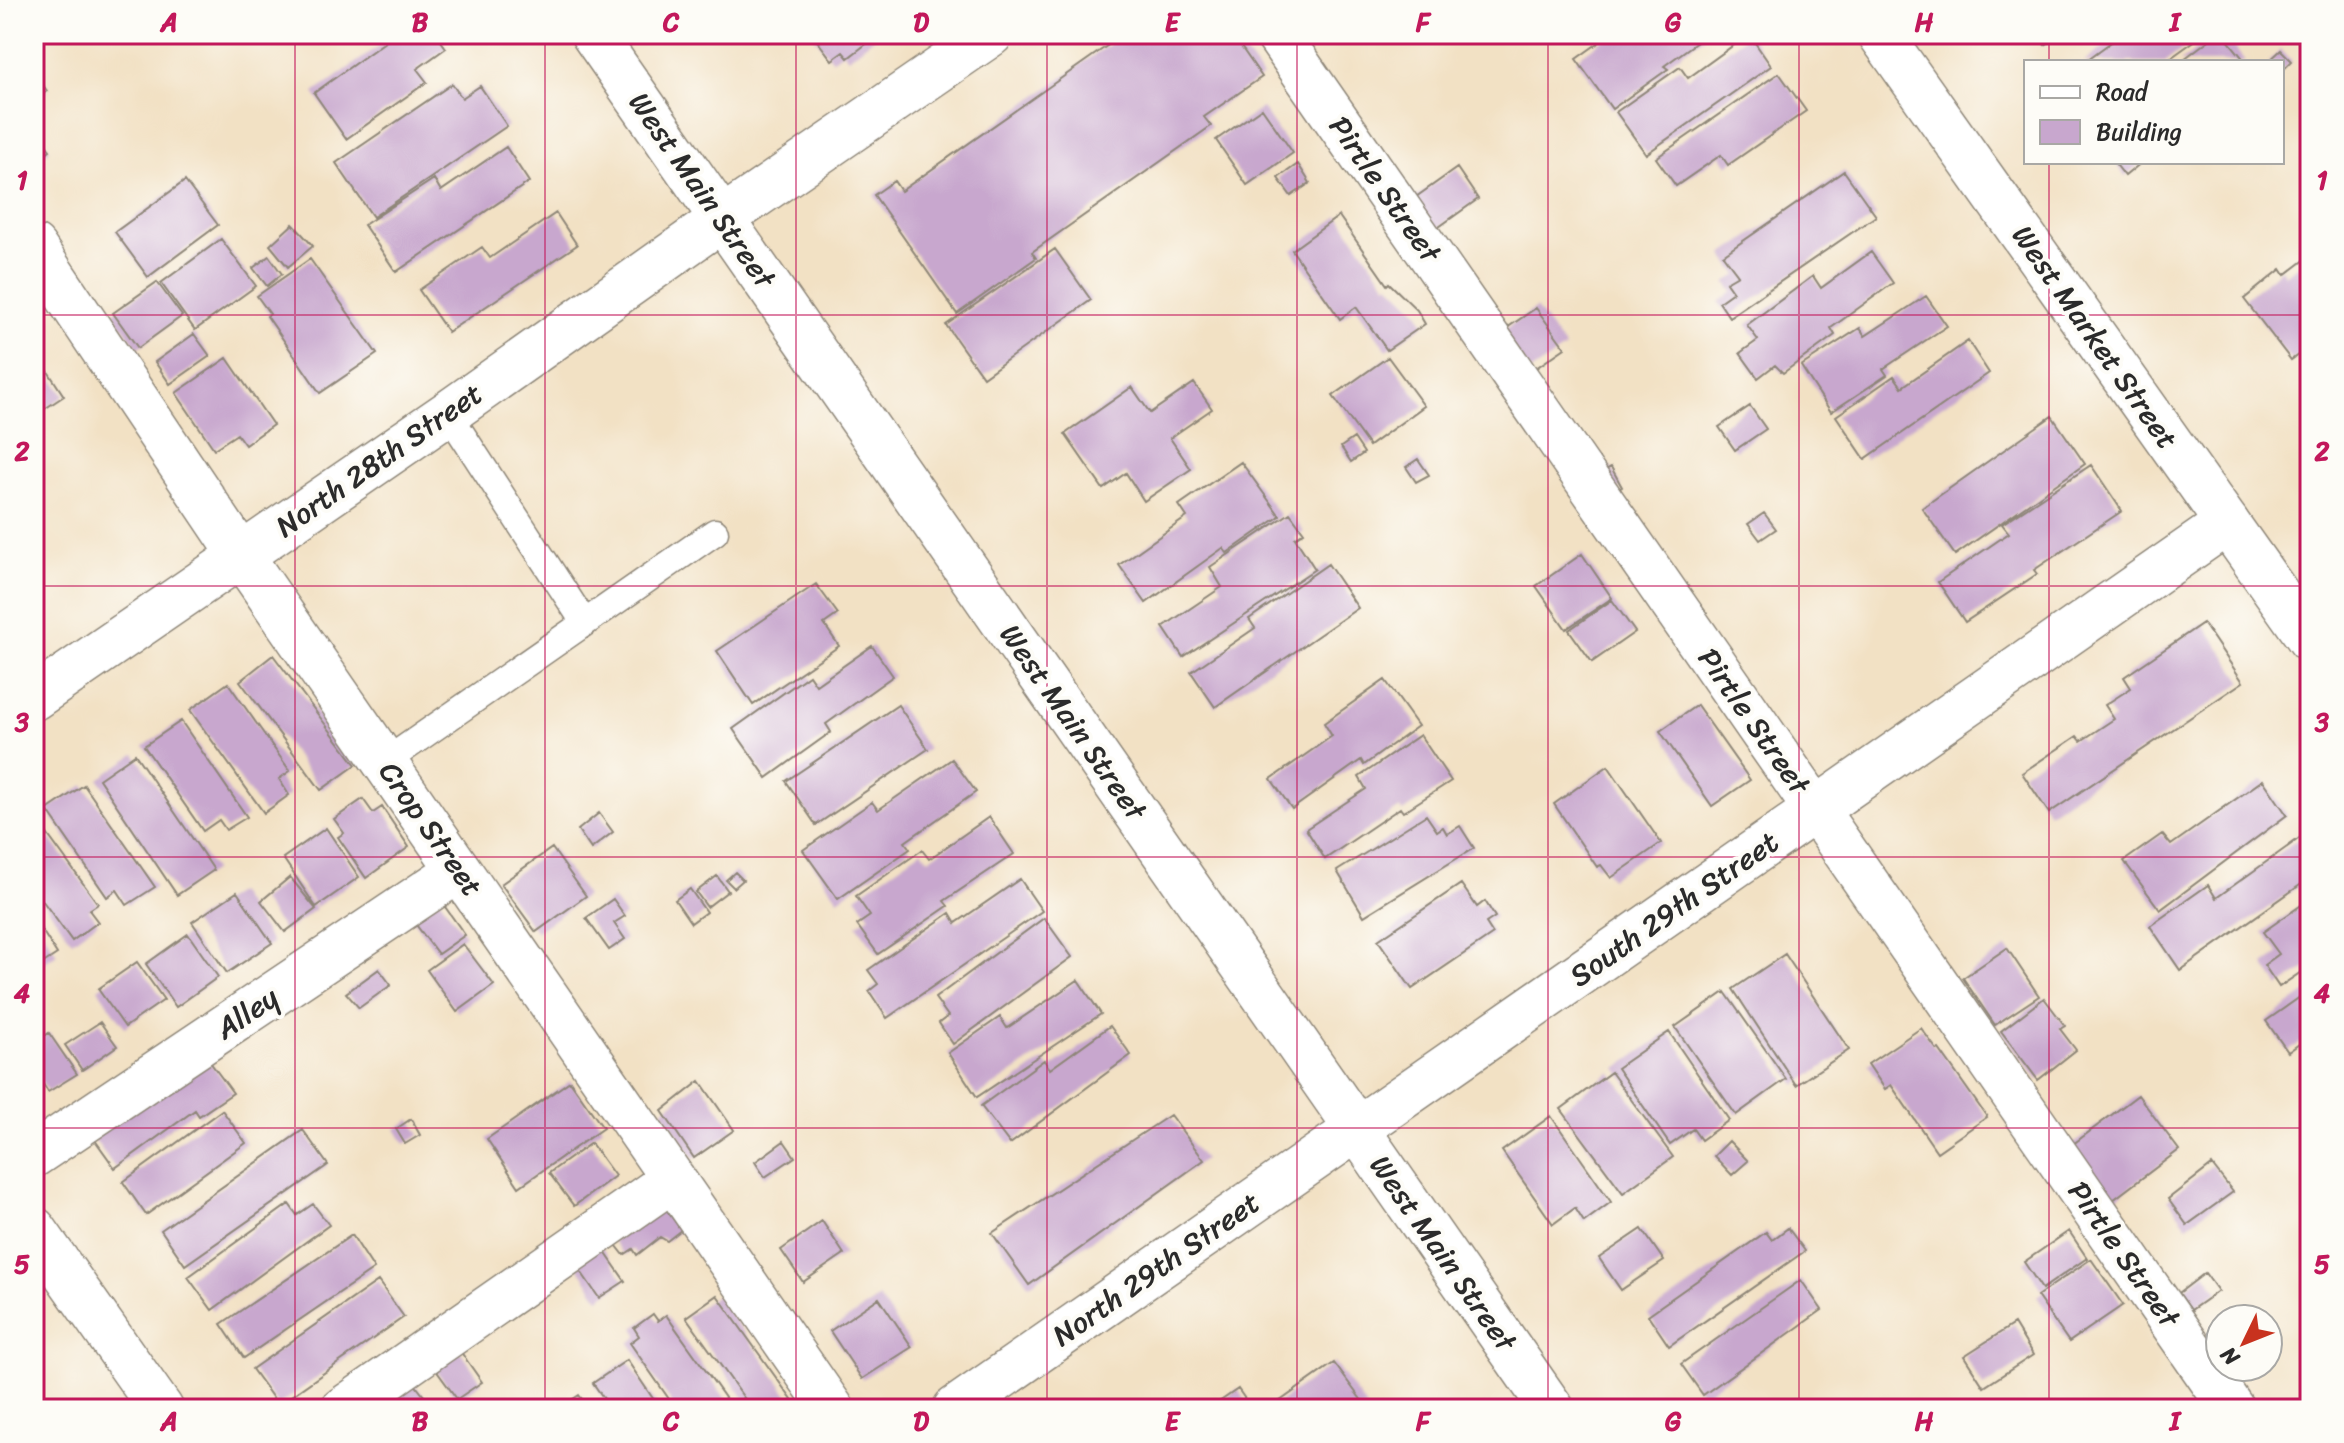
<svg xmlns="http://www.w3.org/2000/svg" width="2344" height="1443" font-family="Sriracha,sans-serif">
<rect width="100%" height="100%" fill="#fdfcf7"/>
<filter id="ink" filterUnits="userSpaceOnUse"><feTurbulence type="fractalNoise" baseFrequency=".0125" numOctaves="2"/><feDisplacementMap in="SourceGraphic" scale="16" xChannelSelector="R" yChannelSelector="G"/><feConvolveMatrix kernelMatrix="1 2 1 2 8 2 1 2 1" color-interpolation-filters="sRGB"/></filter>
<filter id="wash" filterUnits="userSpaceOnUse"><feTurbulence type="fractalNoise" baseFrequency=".006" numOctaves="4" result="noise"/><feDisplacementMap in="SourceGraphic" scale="32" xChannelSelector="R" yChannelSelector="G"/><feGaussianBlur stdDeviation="1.8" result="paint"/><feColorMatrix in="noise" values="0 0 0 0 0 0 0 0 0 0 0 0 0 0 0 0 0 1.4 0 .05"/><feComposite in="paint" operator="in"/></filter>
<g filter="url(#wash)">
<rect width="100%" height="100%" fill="#f2e1c4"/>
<g id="blocks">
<path fill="#c8a7ce" d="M 396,34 L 436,34 L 446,48 L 417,69 L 427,82 L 346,139 L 314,93 Z
M 812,34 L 879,34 L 848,58 L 843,52 L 832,60 Z
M 1124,34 L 1232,34 L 1262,77 L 1204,117 L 1211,126 L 1032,252 L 1036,258 L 957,314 L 874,195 L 894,181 L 901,191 Z
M 1458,34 L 1476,34 L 1464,43 Z
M 1611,34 L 1708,34 L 1664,66 L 1668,69 L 1612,109 L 1576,59 Z
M 1749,34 L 1771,66 L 1646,154 L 1616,112 L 1680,67 L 1688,78 Z
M 2037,34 L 2061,34 L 2045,45 Z
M 2116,34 L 2204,34 L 2165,62 L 2084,62 L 2118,37 Z
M 2217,34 L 2223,34 L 2246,62 L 2180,62 Z
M 2281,50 L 2292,61 L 2282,71 L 2282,62 L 2268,62 Z
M 34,72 L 47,91 L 34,100 Z
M 1779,73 L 1806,111 L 1728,165 L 1721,155 L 1676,186 L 1656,158 Z
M 452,84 L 462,98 L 480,86 L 507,126 L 373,217 L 336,163 Z
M 1262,108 L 1293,153 L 1247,185 L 1216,140 Z
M 38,134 L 50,150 L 34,162 L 34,137 Z
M 506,147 L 529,182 L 396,272 L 364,225 L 434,179 L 441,191 Z
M 2114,162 L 2142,162 L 2125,176 Z
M 1298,164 L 1310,183 L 1291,196 L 1278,178 Z
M 1457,168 L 1478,199 L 1422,239 L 1399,209 Z
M 1844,171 L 1876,216 L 1729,317 L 1719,302 L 1733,292 L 1726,282 L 1738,275 L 1723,255 Z
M 185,181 L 218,225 L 148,277 L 115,232 Z
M 556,213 L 577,245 L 448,332 L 419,290 L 482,247 L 490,258 Z
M 1339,216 L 1387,285 L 1389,283 L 1417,310 L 1425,324 L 1387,350 L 1356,307 L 1340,319 L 1292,250 Z
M 293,224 L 313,246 L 288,267 L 270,245 Z
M 221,239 L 256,286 L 195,330 L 161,283 Z
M 1055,249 L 1091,300 L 983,377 L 946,325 Z
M 1871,252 L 1893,283 L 1831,328 L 1835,335 L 1783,373 L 1775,365 L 1758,378 L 1740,353 L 1758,340 L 1747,325 L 1813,276 L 1821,288 Z
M 269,256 L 282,274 L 267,286 L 253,268 Z
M 2310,256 L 2310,346 L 2291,360 L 2244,299 L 2281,269 L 2285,275 Z
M 310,259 L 377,354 L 320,393 L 267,316 L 270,314 L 257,296 Z
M 157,282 L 182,316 L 138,348 L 113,313 Z
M 1926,296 L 1947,326 L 1883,369 L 1887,375 L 1831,412 L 1801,366 L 1860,328 L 1865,336 Z
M 1536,308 L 1565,348 L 1530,372 L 1501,332 Z
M 194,334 L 210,356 L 170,384 L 155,362 Z
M 1968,341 L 1989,373 L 1865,459 L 1836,416 L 1894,376 L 1902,387 Z
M 34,350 L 64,396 L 34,416 Z
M 1388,357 L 1424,406 L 1369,446 L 1333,396 Z
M 227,358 L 273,425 L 245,445 L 237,434 L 214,449 L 176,393 Z
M 1194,383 L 1212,409 L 1170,438 L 1191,469 L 1144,501 L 1126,473 L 1103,489 L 1065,434 L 1132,387 L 1150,413 Z
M 1750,406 L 1766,429 L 1735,450 L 1719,427 Z
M 2052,416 L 2085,464 L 1955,555 L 1922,508 Z
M 1354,438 L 1364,453 L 1351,462 L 1341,447 Z
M 1418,459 L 1429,475 L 1416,482 L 1406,467 Z
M 1241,462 L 1280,516 L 1227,553 L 1223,548 L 1146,603 L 1119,565 L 1187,517 L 1179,505 Z
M 2091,465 L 2122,511 L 2034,570 L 2037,574 L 1965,622 L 1938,582 L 2009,533 L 2002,524 Z
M 1611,467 L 1622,487 L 1601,500 L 1589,480 Z
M 1290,513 L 1304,532 L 1295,538 L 1315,569 L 1183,657 L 1163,627 L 1222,587 L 1210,567 Z
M 1764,513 L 1776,529 L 1760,540 L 1748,524 Z
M 1582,554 L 1612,598 L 1566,629 L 1536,586 Z
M 1328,564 L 1358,608 L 1215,707 L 1191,672 L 1255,628 L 1249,619 Z
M 816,584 L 838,614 L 824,624 L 839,646 L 753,705 L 717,651 Z
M 1612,600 L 1635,632 L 1592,662 L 1569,630 Z
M 2203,623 L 2243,682 L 2049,813 L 2022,773 L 2077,736 L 2081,741 L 2114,719 L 2105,705 L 2131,688 L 2124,677 Z
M 872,646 L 893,676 L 826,724 L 831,732 L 767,778 L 733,729 L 809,675 L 816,685 Z
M 273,655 L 356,765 L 321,790 L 240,681 Z
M 1385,680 L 1418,726 L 1364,765 L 1361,760 L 1292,809 L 1271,779 L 1332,736 L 1324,723 Z
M 228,683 L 290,771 L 279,779 L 289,795 L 264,813 L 190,710 Z
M 898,705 L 928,749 L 816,825 L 786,781 Z
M 1697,705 L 1750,780 L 1712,806 L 1660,731 Z
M 181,721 L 247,817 L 226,830 L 219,820 L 203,831 L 144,746 Z
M 1420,735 L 1451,781 L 1403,812 L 1400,808 L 1325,859 L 1306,829 L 1366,789 L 1359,777 Z
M 135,754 L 214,870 L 177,895 L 99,779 Z
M 952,759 L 976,792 L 905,842 L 910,849 L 838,899 L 803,850 L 872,802 L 878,810 Z
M 1608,766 L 1661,843 L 1611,878 L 1601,865 L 1597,867 L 1554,804 Z
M 2263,780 L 2287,815 L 2160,910 L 2124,861 L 2162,834 L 2171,845 Z
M 84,785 L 155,887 L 127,905 L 117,890 L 107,897 L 47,810 Z
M 363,799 L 373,813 L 382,807 L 409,847 L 366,878 L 338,837 L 344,833 L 334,819 Z
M 599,813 L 613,832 L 591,849 L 578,830 Z
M 1426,815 L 1437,831 L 1443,827 L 1447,834 L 1460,826 L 1474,848 L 1364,916 L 1337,871 Z
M 989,817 L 1014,854 L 944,901 L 948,906 L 878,954 L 857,925 L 870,916 L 856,896 L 922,850 L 929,859 Z
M 37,820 L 98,904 L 89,910 L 98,922 L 72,941 L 34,889 L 34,822 Z
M 326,828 L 359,877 L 316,907 L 283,858 Z
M 2308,832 L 2310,835 L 2310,878 L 2180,970 L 2150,926 L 2208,885 L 2216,898 Z
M 552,848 L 586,896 L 536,932 L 501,884 Z
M 735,872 L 743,880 L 734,888 L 726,880 Z
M 717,876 L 728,891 L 707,907 L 696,892 Z
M 290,877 L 316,909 L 285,932 L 261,901 Z
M 1020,879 L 1042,911 L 887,1018 L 869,991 L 878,984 L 868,970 L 950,913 L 956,923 Z
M 1461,884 L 1477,907 L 1485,901 L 1495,917 L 1486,923 L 1493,934 L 1412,989 L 1378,940 Z
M 690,889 L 706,912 L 691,923 L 675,900 Z
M 433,890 L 465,935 L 438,954 L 405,910 Z
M 237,892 L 272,943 L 227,973 L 192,922 Z
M 613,899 L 625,916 L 614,923 L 625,939 L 609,950 L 586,918 Z
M 2310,899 L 2310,966 L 2279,987 L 2264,965 L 2279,954 L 2263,932 Z
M 34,918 L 57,954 L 34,969 Z
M 1044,918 L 1072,957 L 953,1044 L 939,1023 L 948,1016 L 935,998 Z
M 188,934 L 218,977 L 176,1007 L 146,964 Z
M 463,944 L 494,985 L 457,1012 L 427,970 Z
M 2007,948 L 2039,996 L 1995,1025 L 1963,978 Z
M 1785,954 L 1849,1050 L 1796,1085 L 1733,989 Z
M 137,962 L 164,1000 L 125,1027 L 98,989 Z
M 379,969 L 391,985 L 359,1008 L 346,993 Z
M 1078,980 L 1101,1014 L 977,1097 L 948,1053 L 1000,1017 L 1007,1028 Z
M 2310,990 L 2310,1036 L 2288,1052 L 2266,1021 Z
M 1725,992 L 1786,1079 L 1736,1115 L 1675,1027 Z
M 2044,998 L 2065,1026 L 2060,1029 L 2076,1050 L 2038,1080 L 2001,1031 Z
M 100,1022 L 117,1046 L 82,1070 L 65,1045 Z
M 1110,1026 L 1131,1055 L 1010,1144 L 981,1106 L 1044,1060 L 1050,1069 Z
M 1921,1028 L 1937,1050 L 1939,1049 L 1987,1117 L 1937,1152 L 1891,1085 L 1885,1089 L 1868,1064 Z
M 1669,1032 L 1729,1120 L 1701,1140 L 1693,1129 L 1670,1145 L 1617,1068 Z
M 49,1033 L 77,1074 L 48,1092 L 34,1070 L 34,1043 Z
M 204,1054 L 233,1093 L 199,1116 L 195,1110 L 115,1168 L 92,1136 Z
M 1611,1072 L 1673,1157 L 1623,1193 L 1561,1109 Z
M 570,1081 L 603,1128 L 519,1187 L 487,1139 Z
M 700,1081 L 734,1130 L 694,1158 L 662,1111 Z
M 2138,1095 L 2179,1150 L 2109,1203 L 2068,1148 Z
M 222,1110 L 246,1143 L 146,1215 L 123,1182 Z
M 1170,1115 L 1204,1160 L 1029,1285 L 992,1233 Z
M 1551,1116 L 1611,1202 L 1584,1222 L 1575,1208 L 1553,1224 L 1502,1151 Z
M 411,1119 L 420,1135 L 405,1144 L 396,1129 Z
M 303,1130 L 328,1165 L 185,1265 L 161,1230 Z
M 784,1141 L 795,1157 L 765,1177 L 755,1162 Z
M 1729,1141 L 1748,1161 L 1732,1175 L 1714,1156 Z
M 591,1143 L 615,1176 L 574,1206 L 549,1173 Z
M 2212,1165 L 2233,1192 L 2187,1225 L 2168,1199 Z
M 289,1204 L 297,1215 L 313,1204 L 329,1225 L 212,1310 L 188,1277 Z
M 663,1205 L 681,1230 L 667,1241 L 660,1237 L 637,1255 L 633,1249 L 624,1255 L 613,1241 Z
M 822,1221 L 844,1254 L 803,1282 L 781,1250 Z
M 1788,1228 L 1805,1251 L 1669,1346 L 1648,1315 L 1766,1232 L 1772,1240 Z
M 1642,1229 L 1664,1261 L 1621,1290 L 1599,1258 Z
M 2069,1231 L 2087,1258 L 2042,1289 L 2024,1262 Z
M 352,1235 L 374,1269 L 244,1358 L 221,1324 Z
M 600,1245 L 625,1281 L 599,1298 L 575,1263 Z
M 2091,1259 L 2123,1305 L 2069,1342 L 2037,1296 Z
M 2205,1273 L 2218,1291 L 2191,1310 L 2179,1293 Z
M 1801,1280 L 1822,1310 L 1703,1395 L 1681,1364 Z
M 378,1281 L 404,1317 L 278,1405 L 252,1369 Z
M 717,1295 L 792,1400 L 780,1409 L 752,1409 L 686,1317 Z
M 879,1298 L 912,1347 L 862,1379 L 830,1331 Z
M 653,1314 L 658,1321 L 666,1315 L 733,1409 L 676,1409 L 630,1343 L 639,1336 L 634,1328 Z
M 2014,1324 L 2033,1355 L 1984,1387 L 1964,1356 Z
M 458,1348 L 482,1382 L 457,1399 L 433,1366 Z
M 627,1360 L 660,1409 L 611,1409 L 593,1383 Z
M 1334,1363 L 1368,1409 L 1280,1409 L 1276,1404 Z
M 410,1378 L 434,1409 L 393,1409 L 385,1398 Z
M 1238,1389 L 1252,1409 L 1209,1409 Z
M 579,1395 L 589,1409 L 558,1409 Z"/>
</g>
</g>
<g filter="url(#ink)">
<use href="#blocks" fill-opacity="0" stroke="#8e8678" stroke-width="2"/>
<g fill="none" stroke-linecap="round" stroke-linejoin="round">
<g stroke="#8e8678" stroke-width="29">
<path id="lane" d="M 448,413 L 584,622
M 385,762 L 715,532"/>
</g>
<g stroke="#8e8678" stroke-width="47">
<path id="street" d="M 593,34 L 1552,1409
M 1277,34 L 2232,1409
M 34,247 L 241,555 L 832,1409
M 34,698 L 448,413 L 722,219 L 991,34
M 34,1155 L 459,870
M 34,1229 L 161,1409
M 343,1409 L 673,1179
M 955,1409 L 2227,523"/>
</g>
<g stroke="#8e8678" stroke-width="47">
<path id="secondary" d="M 1880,34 L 2310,640"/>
</g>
<use href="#lane" stroke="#fff" stroke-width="26"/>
<use href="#street" stroke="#fff" stroke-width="44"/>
<use href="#secondary" stroke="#fff" stroke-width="44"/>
</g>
</g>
<path fill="none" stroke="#c2185b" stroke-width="2" stroke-opacity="0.55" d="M 295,34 L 295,1409M 545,34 L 545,1409M 796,34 L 796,1409M 1047,34 L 1047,1409M 1297,34 L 1297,1409M 1548,34 L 1548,1409M 1799,34 L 1799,1409M 2049,34 L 2049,62M 2049,162 L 2049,1409M 34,315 L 2310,315M 34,586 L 2310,586M 34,857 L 2310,857M 34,1128 L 2310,1128"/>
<g text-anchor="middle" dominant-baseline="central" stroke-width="8" stroke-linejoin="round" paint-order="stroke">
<g font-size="30" fill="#2b2b2b" stroke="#fdfcf7">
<text transform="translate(1385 189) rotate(55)">Pirtle Street</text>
<text transform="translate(702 190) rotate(55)">West Main Street</text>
<text transform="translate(2095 337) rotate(55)">West Market Street</text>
<text transform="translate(379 460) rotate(-35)">North 28th Street</text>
<text transform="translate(1754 721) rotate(55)">Pirtle Street</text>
<text transform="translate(1073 722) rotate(55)">West Main Street</text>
<text transform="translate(431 829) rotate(55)">Crop Street</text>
<text transform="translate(1674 909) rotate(-35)">South 29th Street</text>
<text transform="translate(247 1013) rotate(-34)">Alley</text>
<text transform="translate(1443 1253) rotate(55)">West Main Street</text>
<text transform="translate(2124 1254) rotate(55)">Pirtle Street</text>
<text transform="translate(1156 1269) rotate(-35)">North 29th Street</text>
</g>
</g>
<rect width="2344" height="1443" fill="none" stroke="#fdfcf7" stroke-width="88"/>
<rect x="2024" y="60" width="260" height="104" fill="#fdfcf7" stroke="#a9a8a5" stroke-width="2"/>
<rect x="2040" y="86" width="40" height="12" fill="#ffffff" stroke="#a9a8a5" stroke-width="2"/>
<text x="2096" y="100" font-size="24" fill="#2b2b2b">Road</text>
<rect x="2040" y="120" width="40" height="24" fill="#c8a7ce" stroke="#a9a8a5" stroke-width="2"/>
<text x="2096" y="140" font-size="24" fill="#2b2b2b">Building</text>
<g transform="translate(2244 1343) rotate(227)"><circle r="38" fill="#fdfcf7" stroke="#a9a8a5" stroke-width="2"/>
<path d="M0-6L14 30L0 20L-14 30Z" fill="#c8321e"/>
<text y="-12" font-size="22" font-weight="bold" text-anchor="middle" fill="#2b2b2b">N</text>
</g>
<rect x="44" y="44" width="2256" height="1355" fill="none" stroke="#c2185b" stroke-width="3"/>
<g font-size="26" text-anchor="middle" font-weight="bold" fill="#c2185b">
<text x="169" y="31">A</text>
<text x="420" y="31">B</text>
<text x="671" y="31">C</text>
<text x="921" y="31">D</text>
<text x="1172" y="31">E</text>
<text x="1423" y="31">F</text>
<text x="1673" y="31">G</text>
<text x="1924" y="31">H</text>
<text x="2175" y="31">I</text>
<text x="22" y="189">1</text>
<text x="2322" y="189">1</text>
<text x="22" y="460">2</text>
<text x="2322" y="460">2</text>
<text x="22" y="731">3</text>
<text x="2322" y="731">3</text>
<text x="22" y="1002">4</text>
<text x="2322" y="1002">4</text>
<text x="22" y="1273">5</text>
<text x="2322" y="1273">5</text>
<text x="169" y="1430">A</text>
<text x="420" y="1430">B</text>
<text x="671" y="1430">C</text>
<text x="921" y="1430">D</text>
<text x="1172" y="1430">E</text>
<text x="1423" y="1430">F</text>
<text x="1673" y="1430">G</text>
<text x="1924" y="1430">H</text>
<text x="2175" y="1430">I</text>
</g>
</svg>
